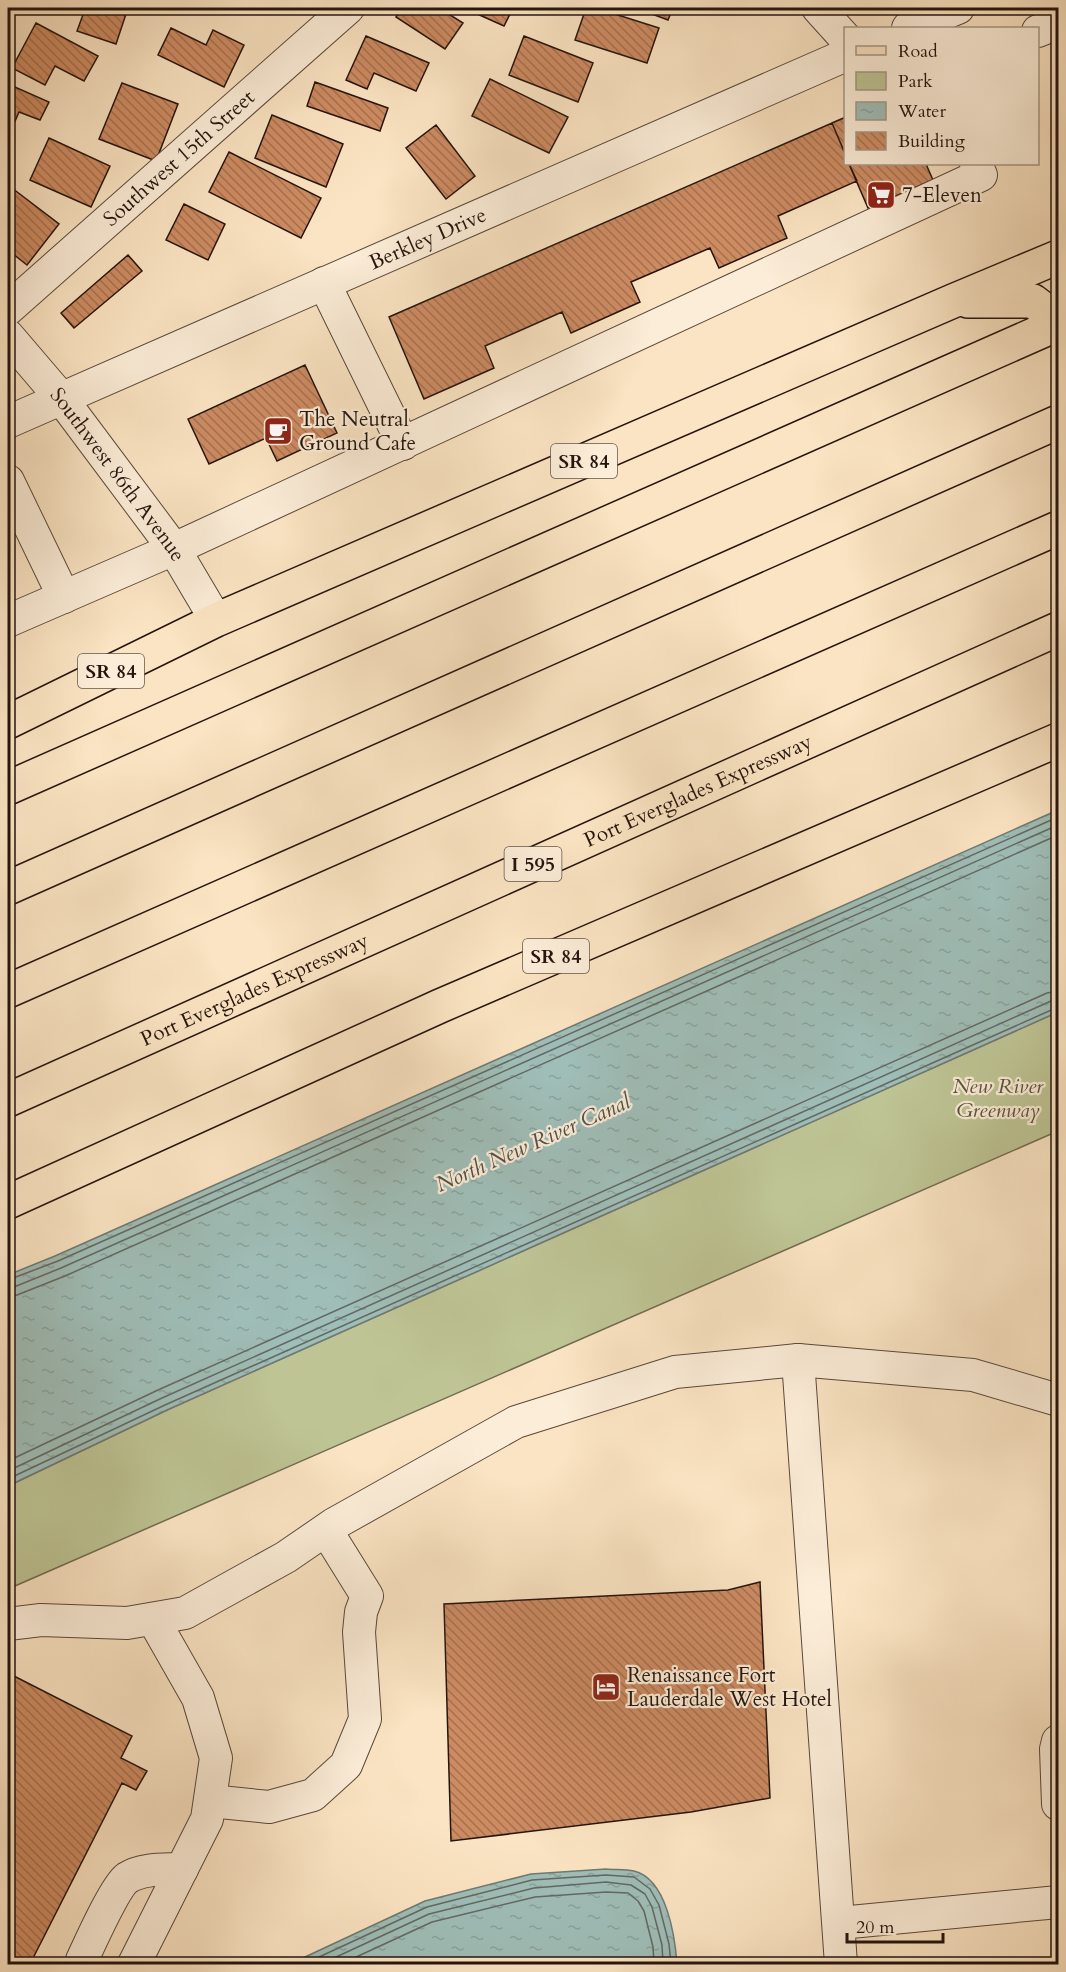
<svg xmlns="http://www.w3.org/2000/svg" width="1066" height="1972" font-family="Cardo,serif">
<defs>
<pattern id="water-ripples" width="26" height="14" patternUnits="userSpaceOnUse" patternTransform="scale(1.5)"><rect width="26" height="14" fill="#9fbeb8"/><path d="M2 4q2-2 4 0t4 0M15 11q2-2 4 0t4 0" fill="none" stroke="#89a29d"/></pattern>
<pattern id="building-back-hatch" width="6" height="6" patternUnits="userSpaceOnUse" patternTransform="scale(1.5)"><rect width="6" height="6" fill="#cd8b62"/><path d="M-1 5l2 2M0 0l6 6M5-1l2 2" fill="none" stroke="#a6704f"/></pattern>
</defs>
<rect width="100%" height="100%" fill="#fbe4c3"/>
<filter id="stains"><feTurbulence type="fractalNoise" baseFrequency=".00333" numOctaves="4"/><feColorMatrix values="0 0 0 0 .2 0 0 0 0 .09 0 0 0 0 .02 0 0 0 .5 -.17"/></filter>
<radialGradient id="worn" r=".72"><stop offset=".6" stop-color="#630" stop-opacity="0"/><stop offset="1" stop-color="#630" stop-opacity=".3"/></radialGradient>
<path fill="#bec494" stroke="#716c51" stroke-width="1.5" d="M 1058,1012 L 1058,1131 L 8,1589 L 8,1486 L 167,1410 Z"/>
<path fill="url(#water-ripples)" stroke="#6e7a74" stroke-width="1.5" d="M 1058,810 L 1058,1012 L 167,1410 L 8,1486 L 8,1275 L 55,1256 Z
M 606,1869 C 615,1870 625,1869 634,1871 C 667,1879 675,1937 677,1964 L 290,1964 L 425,1901 L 531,1874 Z"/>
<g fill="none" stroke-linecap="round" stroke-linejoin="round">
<path stroke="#626963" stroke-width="1.5" d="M 8,1280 L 58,1261 L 1058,817
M 8,1288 L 14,1287 L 61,1268 L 1058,825
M 8,1297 L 17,1295 L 65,1276 L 1058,835
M 8,1461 L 158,1390 L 1047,993 L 1058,991
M 8,1471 L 162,1398 L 1051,1001 L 1058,1000
M 8,1479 L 165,1405 L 1058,1007
M 304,1964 L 427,1907 L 532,1880 L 606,1875 L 634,1877 L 650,1889 L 659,1905 L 669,1944 L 671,1964
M 321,1964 L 429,1914 L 534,1888 L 606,1882 L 631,1885 L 645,1894 L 652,1907 L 662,1945 L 663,1964
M 341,1964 L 432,1922 L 535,1897 L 606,1892 L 628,1893 L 638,1901 L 644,1911 L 653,1947 L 654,1964"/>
</g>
<path fill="url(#building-back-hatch)" stroke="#24140e" stroke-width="1.5" d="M 69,8 L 128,8 L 116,44 L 77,31 L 84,12 Z
M 402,8 L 439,8 L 463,23 L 445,49 L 396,17 Z
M 464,8 L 513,8 L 504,26 Z
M 586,8 L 596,8 L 659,28 L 647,63 L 575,40 Z
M 636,8 L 673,8 L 668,20 Z
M 36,23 L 98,56 L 84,81 L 55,66 L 45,85 L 12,68 Z
M 171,28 L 206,45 L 213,30 L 244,45 L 224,87 L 158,55 Z
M 366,36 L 429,63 L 416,91 L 374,73 L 367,89 L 346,80 Z
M 524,36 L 593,63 L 578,102 L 509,75 Z
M 490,79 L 568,117 L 549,153 L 472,116 Z
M 315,82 L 388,108 L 380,131 L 307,106 Z
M 122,83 L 178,104 L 156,161 L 99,139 Z
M 8,84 L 49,102 L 40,120 L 19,112 L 13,126 L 8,124 Z
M 272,115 L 343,144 L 326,187 L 255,158 Z
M 846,117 L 846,156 L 832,123 Z
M 832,123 L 846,156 L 846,164 L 849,164 L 857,181 L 778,216 L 787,238 L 719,268 L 710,248 L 631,282 L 640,302 L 571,333 L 562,312 L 485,346 L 494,368 L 424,399 L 389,317 Z
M 436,125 L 475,176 L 446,199 L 406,148 Z
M 49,138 L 110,166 L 91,207 L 30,180 Z
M 229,152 L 321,198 L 301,238 L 209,192 Z
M 849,164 L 926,164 L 933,180 L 868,208 Z
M 8,185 L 59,224 L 27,265 L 8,250 Z
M 184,204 L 225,224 L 208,260 L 166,240 Z
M 128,255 L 142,271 L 74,328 L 61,313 Z
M 305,365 L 337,433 L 277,461 L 266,438 L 209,464 L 188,419 Z
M 760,1582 L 770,1798 L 691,1812 L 451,1841 L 444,1604 L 728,1590 Z
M 8,1673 L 132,1736 L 121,1758 L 147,1771 L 136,1790 L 122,1783 L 30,1964 L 8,1964 Z"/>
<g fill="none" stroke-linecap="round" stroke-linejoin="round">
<g stroke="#5a483b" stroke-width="34">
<g id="minor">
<path d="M 818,8 L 846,39"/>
<path d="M 908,28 L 958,8"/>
<path d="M 1038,31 L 1058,23"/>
<path d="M 324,283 L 403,444"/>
<path id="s1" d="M 8,309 L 348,8"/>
<path id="s2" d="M 8,336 L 61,398 L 174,549 L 216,620"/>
<path id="s3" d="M 8,422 L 846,55"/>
<path d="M 8,481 L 64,597"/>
<path d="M 8,621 L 174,549 L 981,175 L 976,164"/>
<path d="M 798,1360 L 841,1964"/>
<path d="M 8,1624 L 41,1620 L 127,1623 L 185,1613 L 286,1557 L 334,1524 L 516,1422 L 675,1372 L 798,1360 L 973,1375 L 1058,1400"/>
<path d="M 1058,1741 L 1056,1749 L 1058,1804"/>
<path d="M 210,1801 L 269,1807 L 313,1795 L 346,1765 L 365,1719 L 359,1632 L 361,1612 L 367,1596 L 326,1530"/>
<path d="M 840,1923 L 1058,1902"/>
<path d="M 82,1960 C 90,1943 115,1887 127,1878 C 143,1868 164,1870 182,1869"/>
<path d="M 134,1964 L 207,1819 L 216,1758 L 198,1698 L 153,1619"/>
</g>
</g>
<g stroke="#24140e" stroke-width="36">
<path id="major" d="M 968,301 L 1033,301 L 1058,320
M 8,722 L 216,620 L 953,301 L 1058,257
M 8,1202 L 440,1006 L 1058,740"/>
</g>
<g stroke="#24140e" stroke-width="36">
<g id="highway">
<path d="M 8,788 L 1058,324"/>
<path d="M 8,888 L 1058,422"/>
<path d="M 8,991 L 1058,528"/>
<path id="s4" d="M 8,1100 L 1058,629"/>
</g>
</g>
<use href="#minor" stroke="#fcedd8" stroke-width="32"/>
<use href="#major" stroke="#fbe4c3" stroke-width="33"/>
<use href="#highway" stroke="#fbe4c3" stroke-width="33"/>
</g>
<defs>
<g id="supermarket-square" transform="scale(1.5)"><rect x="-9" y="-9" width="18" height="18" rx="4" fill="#8f2418" stroke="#fcedd8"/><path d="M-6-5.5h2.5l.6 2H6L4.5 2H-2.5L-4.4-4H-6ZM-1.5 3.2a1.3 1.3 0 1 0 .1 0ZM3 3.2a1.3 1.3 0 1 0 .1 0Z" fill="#fff"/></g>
<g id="cafe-square" transform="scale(1.5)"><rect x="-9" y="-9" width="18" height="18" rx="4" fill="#8f2418" stroke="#fcedd8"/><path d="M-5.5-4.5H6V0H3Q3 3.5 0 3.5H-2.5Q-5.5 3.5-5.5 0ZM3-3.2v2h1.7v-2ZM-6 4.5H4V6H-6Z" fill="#fff"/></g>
<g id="hotel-square" transform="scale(1.5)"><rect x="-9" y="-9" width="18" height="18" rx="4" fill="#8f2418" stroke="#fcedd8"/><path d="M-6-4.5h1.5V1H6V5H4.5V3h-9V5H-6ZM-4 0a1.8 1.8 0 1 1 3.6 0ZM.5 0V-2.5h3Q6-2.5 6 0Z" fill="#fff"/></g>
</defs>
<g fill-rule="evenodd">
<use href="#supermarket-square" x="881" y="195"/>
<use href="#cafe-square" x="278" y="431"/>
<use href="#hotel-square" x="606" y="1687"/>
</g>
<g text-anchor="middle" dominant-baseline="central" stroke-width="4.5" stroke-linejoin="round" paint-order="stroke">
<g fill="#fcedd8" stroke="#65554b" stroke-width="1.5">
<rect x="551" y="444" width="66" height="34" rx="4.5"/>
<rect x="78" y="654" width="66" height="34" rx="4.5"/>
<rect x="504.5" y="847" width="57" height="34" rx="4.5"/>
<rect x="523" y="939" width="66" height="34" rx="4.5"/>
</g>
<g font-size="20" font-weight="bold" fill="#24140e">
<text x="584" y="461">SR 84</text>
<text x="111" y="671">SR 84</text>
<text x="533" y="864">I 595</text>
<text x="556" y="956">SR 84</text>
</g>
<g font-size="21" fill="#24140e" stroke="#fcedd8">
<text stroke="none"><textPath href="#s1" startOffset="228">Southwest 15th Street</textPath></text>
<text stroke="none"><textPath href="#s3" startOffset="458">Berkley Drive</textPath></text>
<text stroke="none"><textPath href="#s2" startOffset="177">Southwest 86th Avenue</textPath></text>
<text stroke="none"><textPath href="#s4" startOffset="756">Port Everglades Expressway</textPath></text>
<text stroke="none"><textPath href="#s4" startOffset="270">Port Everglades Expressway</textPath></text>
</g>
<g font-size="21" fill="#24140e" stroke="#fcedd8" text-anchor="start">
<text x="902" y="195">7-Eleven</text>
<text x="299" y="419">The Neutral<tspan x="299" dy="24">Ground Cafe</tspan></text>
<text x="627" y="1675">Renaissance Fort<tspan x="627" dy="24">Lauderdale West Hotel</tspan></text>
</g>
<g font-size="21" font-style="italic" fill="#5a523d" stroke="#fcedd8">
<text x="998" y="1086">New River<tspan x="998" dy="24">Greenway</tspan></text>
</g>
<g font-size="22" font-style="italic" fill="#4f504a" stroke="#fcedd8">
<text transform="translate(533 1143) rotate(-24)">North New River Canal</text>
</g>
</g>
<rect width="1066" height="1972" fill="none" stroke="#fbe4c3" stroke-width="30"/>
<rect x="9" y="9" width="1048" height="1954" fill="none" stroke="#24140e" stroke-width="3"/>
<rect x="15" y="15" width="1036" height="1942" fill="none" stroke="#24140e" stroke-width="1.5"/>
<rect x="844" y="27" width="195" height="138" fill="#fcedd8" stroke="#a69687" stroke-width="1.5"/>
<rect x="856" y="46" width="30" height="9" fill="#fbe4c3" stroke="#a69687" stroke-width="1.5"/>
<text x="898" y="57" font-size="18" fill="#24140e">Road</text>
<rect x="856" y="72" width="30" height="18" fill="#bec494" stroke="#a69687" stroke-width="1.5"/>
<text x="898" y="87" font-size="18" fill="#24140e">Park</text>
<rect x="856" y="102" width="30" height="18" fill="url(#water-ripples)" stroke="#a69687" stroke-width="1.5"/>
<text x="898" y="117" font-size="18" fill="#24140e">Water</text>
<rect x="856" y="132" width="30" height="18" fill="url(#building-back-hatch)" stroke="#a69687" stroke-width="1.5"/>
<text x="898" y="147" font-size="18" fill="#24140e">Building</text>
<path d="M847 1933v9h96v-9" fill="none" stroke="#24140e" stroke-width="3"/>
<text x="856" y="1933" font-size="18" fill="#24140e" stroke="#fcedd8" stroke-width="4.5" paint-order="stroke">20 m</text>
<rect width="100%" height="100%" filter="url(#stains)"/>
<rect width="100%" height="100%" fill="url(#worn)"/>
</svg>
